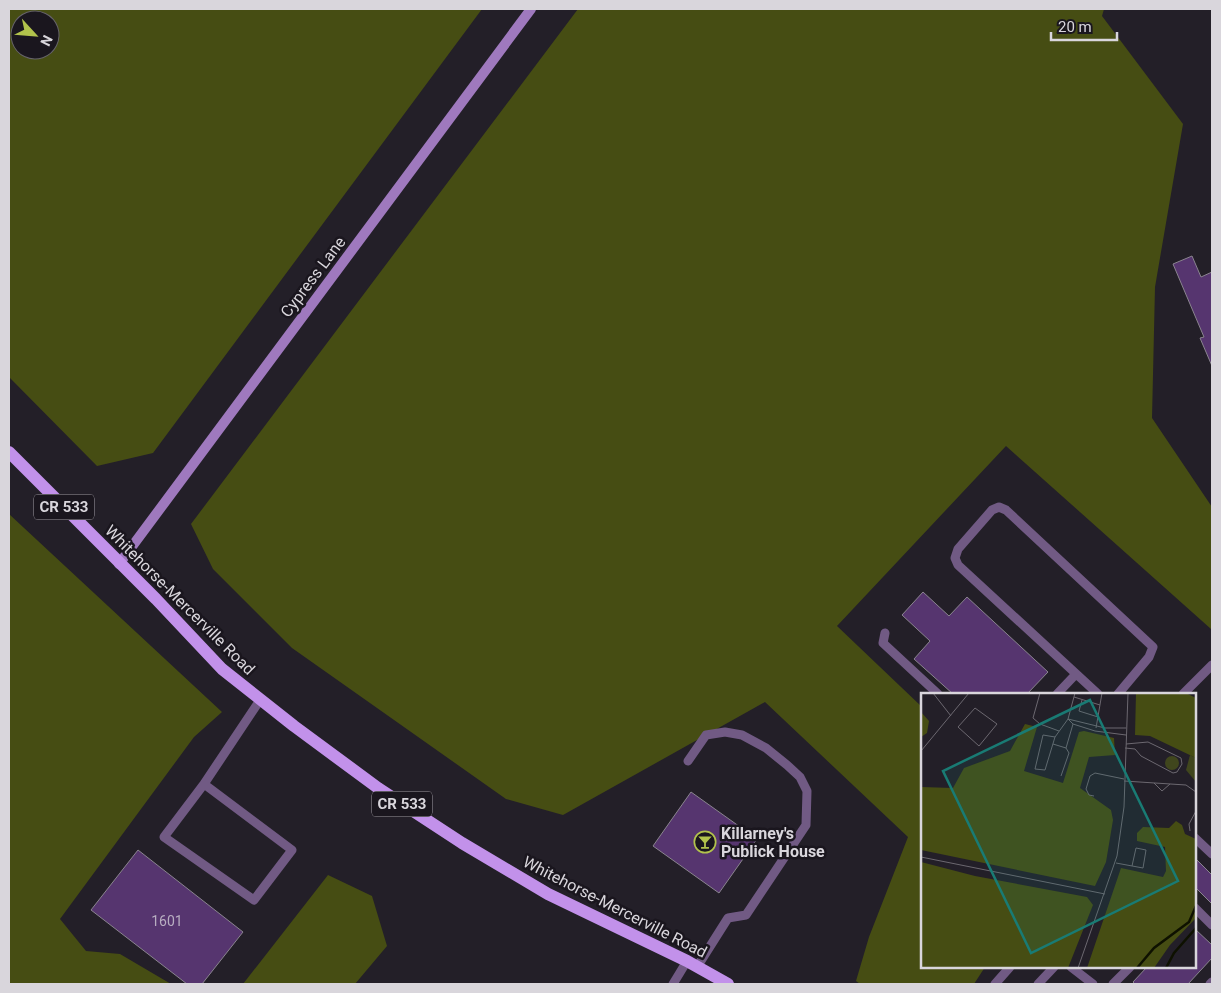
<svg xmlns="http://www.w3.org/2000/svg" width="1221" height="993" font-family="Roboto,sans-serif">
<rect width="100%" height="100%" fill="#231f28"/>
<path fill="#464d13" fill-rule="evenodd" d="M 9,9 L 482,9 L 153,453 L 97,466 L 9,377 ZM 20,20 L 50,20 L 50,50 L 20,50 Z
M 578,9 L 1104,9 L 1102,16 L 1183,124 L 1155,287 L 1152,418 L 1212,507 L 1212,627 L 1211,629 L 1006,446 L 837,626 L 922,707 L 922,967 L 985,967 L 974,984 L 860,984 L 856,981 L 869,937 L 908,837 L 765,702 L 563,815 L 506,799 L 292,648 L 213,569 L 191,524 Z
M 9,514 L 222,712 L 194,737 L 60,919 L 86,951 L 120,954 L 171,984 L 9,984 Z
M 328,875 L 372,896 L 387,946 L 355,984 L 243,984 Z"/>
<path fill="#56356f" stroke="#8a848f" d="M 1192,256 L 1201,277 L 1212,272 L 1212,366 L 1200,338 L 1204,337 L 1173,264 Z
M 923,592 L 949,616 L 967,597 L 1048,672 L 1027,694 L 953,694 L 914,659 L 930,641 L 902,615 Z
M 691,792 L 757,839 L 719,893 L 653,846 Z
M 138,850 L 243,932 L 202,984 L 187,984 L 91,910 Z
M 1195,858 L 1212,875 L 1212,904 L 1195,887 Z
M 1195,929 L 1212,945 L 1212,958 L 1188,984 L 1135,984 L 1133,982 L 1147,967 L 1195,967 Z"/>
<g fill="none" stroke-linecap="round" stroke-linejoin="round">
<path stroke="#715a84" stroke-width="9" d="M 885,633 L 883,643 L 938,694
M 1057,694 L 1076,674
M 1098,694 L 958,565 L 955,558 L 958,549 L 992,510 L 999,507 L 1006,510 L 1153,647 L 1149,657 L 1118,694
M 1183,694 L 1212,665
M 688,761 L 706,735 L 725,732 L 742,735 L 766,748 L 787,765 L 800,777 L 807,791 L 806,825 L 746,915 L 728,918 L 697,967
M 204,784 L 292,850 L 254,900 L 164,837 L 204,784 L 260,700
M 1195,838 L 1212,854
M 1195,908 L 1212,925
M 1071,967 L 1093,984
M 673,984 L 687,961
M 995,984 L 1010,967
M 1038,984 L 1054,967
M 1113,984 L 1130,967
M 1210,984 L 1212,982"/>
<path stroke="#9f79be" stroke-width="10" d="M 119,564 L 531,9"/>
<path stroke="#c291ea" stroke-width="12" d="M 9,452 L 156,599 L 222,669 L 294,726 L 378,788 L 462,843 L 548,894 L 687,961 L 728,984"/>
</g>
<defs>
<g id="bar-ring" transform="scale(1.125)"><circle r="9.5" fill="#1a161e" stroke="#b2c34c" stroke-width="1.5"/><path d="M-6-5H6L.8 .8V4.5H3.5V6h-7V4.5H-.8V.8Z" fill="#b2c34c"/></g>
</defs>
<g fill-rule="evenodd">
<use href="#bar-ring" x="705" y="842"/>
</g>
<g text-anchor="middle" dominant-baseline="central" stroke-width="5" stroke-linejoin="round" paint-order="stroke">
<g font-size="14" fill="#b8aec1">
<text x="167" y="921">1601</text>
</g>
<g fill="#1a161e" stroke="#a09ca3" stroke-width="1">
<rect x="34" y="494.5" width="60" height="25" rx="4"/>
<rect x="372" y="791.5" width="60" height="25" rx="4"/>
</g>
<g font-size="15" font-weight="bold" fill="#d9d6dc">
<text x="64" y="507">CR 533</text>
<text x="402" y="804">CR 533</text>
</g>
<g font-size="16" fill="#d9d6dc" stroke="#1a161e">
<text transform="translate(313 277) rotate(-53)">Cypress Lane</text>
<text transform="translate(180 600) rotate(45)">Whitehorse-Mercerville Road</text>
<text transform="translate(615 907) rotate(27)">Whitehorse-Mercerville Road</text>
</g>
<g font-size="16" font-weight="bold" fill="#d9d6dc" stroke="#1a161e" text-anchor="start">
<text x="721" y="833">Killarney's<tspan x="721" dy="18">Publick House</tspan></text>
</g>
</g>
<g transform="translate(921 693)">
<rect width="275" height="275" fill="#231f28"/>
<path d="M 269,62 L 275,65 L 275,89 L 265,77 ZM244 70a7 7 0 1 1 14 0a7 7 0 1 1-14 0Z" fill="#40461d"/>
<path d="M 215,0 L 265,0 L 275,5 L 275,65 L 229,43 L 214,42 ZM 0,19 L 8,28 L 6,40 L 0,44 ZM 104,31 L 116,34 L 103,78 L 142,90 L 158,39 L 163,38 L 193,45 L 194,62 L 168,64 L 159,95 L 190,117 L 192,127 L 185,169 L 174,193 L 0,157 L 0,94 L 32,95 L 43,75 L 89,58 ZM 255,128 L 261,132 L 264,141 L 275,146 L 275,225 L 249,252 L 233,275 L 166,275 L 200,175 L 242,184 L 245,178 L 244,154 L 216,148 L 216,140 L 222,134 L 248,135 ZM 0,169 L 54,183 L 166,204 L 172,212 L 147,275 L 0,275 Z" fill="#464d13"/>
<path fill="none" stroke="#0e1100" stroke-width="2.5" d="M 216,275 L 233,255 L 268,229 L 275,213M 245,275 L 253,260 L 275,235"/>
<path fill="none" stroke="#6c6870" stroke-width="1" d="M 12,0 L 30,23M 119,0 L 112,25 L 119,31 L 138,38M 153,4 L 179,12M 161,7 L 158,18 L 177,24M 54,15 L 76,31 L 58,53 L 37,34 ZM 147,26 L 152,31 L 174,38 L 205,42M 147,26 L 184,35 L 205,35M 175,35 L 181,0M 134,44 L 122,42 L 114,76 L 124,77 L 134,44 L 147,26 L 154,0M 132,51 L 145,55 L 152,31M 204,55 L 214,56 L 220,63 L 252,80 L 256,79 L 261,71 L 260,65 L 227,49 L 205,51M 0,58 L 48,0M 140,83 L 148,60 L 145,55M 203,88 L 265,92 L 275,99M 233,90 L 241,98 L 249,91M 173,103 L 168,102 L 165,96 L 169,83 L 174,80 L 203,86M 269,138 L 268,131 L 275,118M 0,164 L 184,201M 195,170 L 222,175 L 225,157 L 215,155 L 211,173M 157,275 L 196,163 L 203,114 L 207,0"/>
<path fill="#197b74" fill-opacity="0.15" stroke="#197b74" stroke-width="2.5" d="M 169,7 L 257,188 L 110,260 L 22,78 Z"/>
<rect width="275" height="275" fill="none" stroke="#d9d6dc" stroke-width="2.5"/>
</g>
<rect width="1221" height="993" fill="none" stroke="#d9d6dc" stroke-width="20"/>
<g transform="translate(35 35) rotate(116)"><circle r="24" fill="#1a161e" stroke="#66636a"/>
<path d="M0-4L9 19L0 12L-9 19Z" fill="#b2c34c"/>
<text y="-8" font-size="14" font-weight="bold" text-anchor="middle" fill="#d9d6dc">N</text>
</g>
<path d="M1051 32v8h66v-8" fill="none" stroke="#d9d6dc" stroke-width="2.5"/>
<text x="1058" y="32" font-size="15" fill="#d9d6dc" stroke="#1a161e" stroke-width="4" paint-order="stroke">20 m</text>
</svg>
